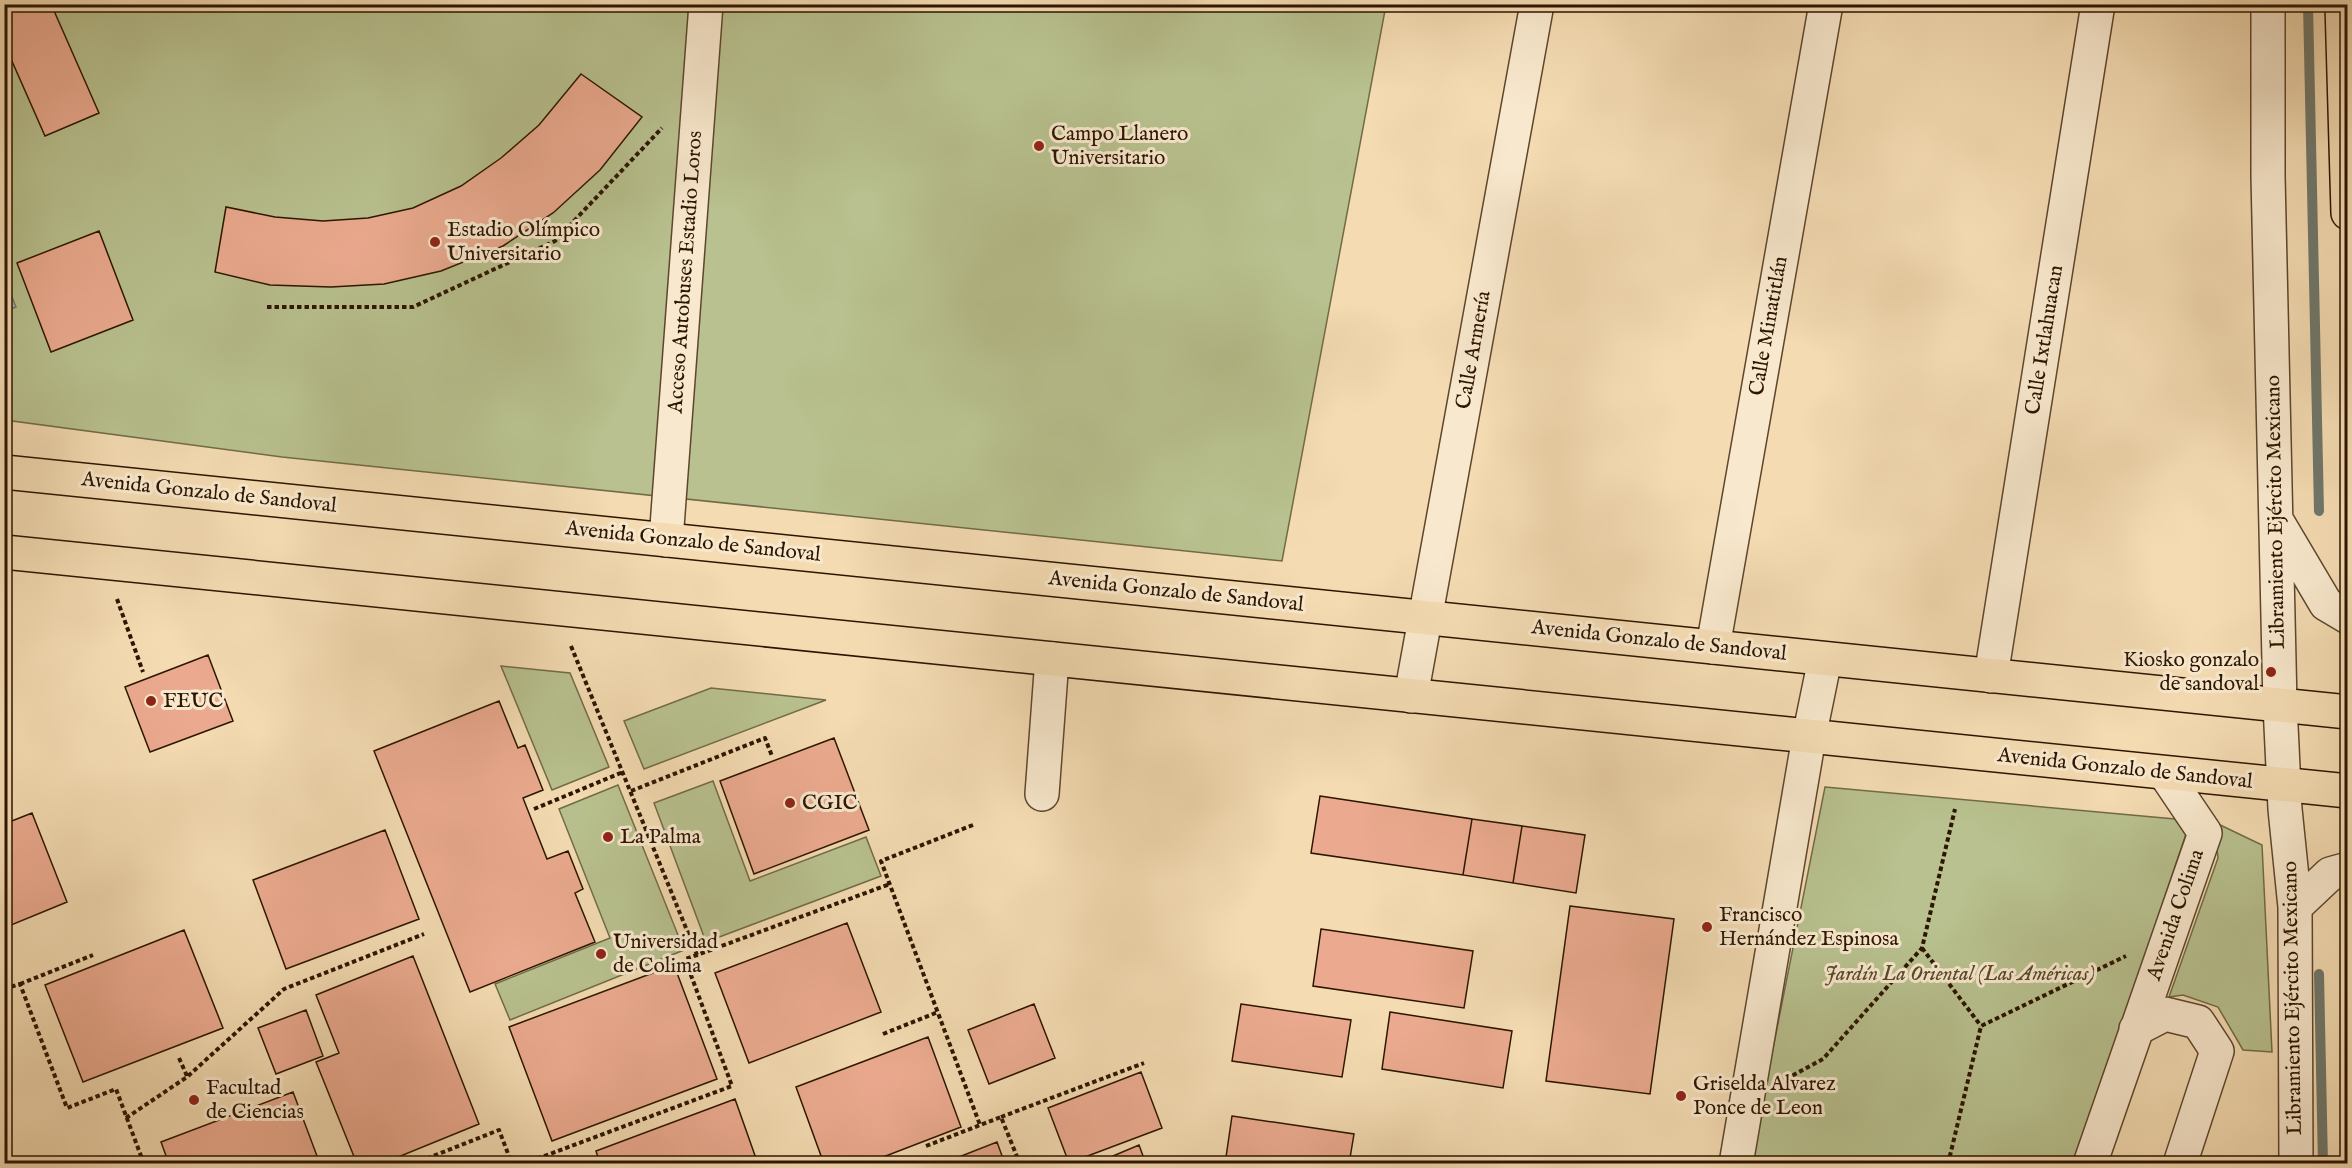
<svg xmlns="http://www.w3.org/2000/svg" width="2352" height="1168" font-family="'IM FELL English',serif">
<rect width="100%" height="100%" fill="#f4dbb2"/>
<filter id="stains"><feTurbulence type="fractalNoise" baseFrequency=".00333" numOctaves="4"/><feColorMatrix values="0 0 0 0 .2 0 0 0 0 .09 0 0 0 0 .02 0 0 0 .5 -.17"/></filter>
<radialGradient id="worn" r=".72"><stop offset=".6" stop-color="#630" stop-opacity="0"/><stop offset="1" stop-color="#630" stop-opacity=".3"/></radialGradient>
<path fill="#b8c18f" stroke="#726b48" stroke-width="1.5" d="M 5,5 L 1386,5 L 1282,561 L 282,457 L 5,420 Z
M 501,666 L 570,673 L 609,767 L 552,790 Z
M 711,688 L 826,700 L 644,769 L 624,721 Z
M 713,781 L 750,881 L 866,837 L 881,876 L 706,942 L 654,803 Z
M 618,785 L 684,950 L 510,1020 L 495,984 L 610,938 L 559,809 Z
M 1825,787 L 2175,819 L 2186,834 L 2075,1163 L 1750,1164 Z
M 2214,822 L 2262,845 L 2272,1052 L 2243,1050 L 2218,1007 L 2183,995 L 2169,997 L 2218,858 Z"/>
<path fill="#9dbab3" stroke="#70786c" stroke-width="1.5" d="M 4,277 L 16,307 L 5,311 L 4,311 Z"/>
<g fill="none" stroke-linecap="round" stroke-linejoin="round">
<path stroke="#70786c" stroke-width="10" d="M 2308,4 L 2319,511
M 2319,974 L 2323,1164"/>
</g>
<path fill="#ebaa8f" stroke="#2c1501" stroke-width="1.5" d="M 4,4 L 51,4 L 99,113 L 45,136 L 4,43 Z
M 581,74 L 642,117 L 600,170 L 553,213 L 503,246 L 441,271 L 384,284 L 331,287 L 270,285 L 215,272 L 226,207 L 275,217 L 323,221 L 368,218 L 413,208 L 461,186 L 501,158 L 539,125 Z
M 99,231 L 133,320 L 51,352 L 17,263 Z
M 208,655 L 233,721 L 150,752 L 125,687 Z
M 499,701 L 518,748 L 525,745 L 543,790 L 523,798 L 547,859 L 568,851 L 583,889 L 575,893 L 595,942 L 470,992 L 374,751 Z
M 834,738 L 869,830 L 754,874 L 720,781 Z
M 1320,796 L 1472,819 L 1463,875 L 1311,853 Z
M 32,813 L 67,902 L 4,928 L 4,824 Z
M 1472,819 L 1522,826 L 1513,883 L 1463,875 Z
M 1522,826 L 1585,835 L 1576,893 L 1513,883 Z
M 385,830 L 419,919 L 286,969 L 253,880 Z
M 1570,906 L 1674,919 L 1650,1094 L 1546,1081 Z
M 847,923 L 881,1012 L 749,1063 L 715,973 Z
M 1321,929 L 1473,951 L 1464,1008 L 1313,986 Z
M 184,930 L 223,1028 L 83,1082 L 45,985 Z
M 413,956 L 479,1124 L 381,1164 L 357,1164 L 316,1062 L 339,1053 L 316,995 Z
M 674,965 L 717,1079 L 552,1141 L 509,1027 Z
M 1034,1004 L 1055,1058 L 989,1084 L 968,1030 Z
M 1241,1004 L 1351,1020 L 1342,1077 L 1232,1061 Z
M 306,1010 L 323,1056 L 276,1074 L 258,1028 Z
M 1390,1012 L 1512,1031 L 1503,1088 L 1382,1069 Z
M 928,1037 L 961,1127 L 865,1164 L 824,1164 L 796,1087 Z
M 1141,1072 L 1162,1128 L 1069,1163 L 1048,1108 Z
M 293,1092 L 320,1164 L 169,1164 L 161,1142 Z
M 735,1099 L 758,1164 L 600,1164 L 596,1151 Z
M 1232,1116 L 1354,1134 L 1349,1164 L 1225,1164 Z
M 997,1142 L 1005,1164 L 941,1164 Z
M 1139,1145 L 1146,1164 L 1094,1164 Z"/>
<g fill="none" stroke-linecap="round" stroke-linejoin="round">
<g stroke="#5e462d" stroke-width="36">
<path id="minor" d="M 2268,4 L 2268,176 L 2280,705 L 2285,809 L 2295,907 L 2296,1164
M 2278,523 L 2326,604 L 2348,617
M 666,540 L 706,4
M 1713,647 L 1826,4
M 1991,676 L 2098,4
M 1411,696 L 1537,4
M 1042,794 L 1052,659
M 2295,907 L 2330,874 L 2348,869
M 2136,1029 L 2165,1014 L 2198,1022 L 2217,1051 L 2180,1164
M 1736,1164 L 1809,737 L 1825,659
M 2090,1164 L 2205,833 L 2166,775"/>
</g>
<g stroke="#2c1501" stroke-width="36">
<path id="major" d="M 4,472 L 2348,712
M 4,552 L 2348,791"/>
</g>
<g stroke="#2c1501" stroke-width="36">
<path id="highway" d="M 2342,4 L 2348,213"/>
</g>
<path stroke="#2c1501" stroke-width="4" stroke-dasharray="4.5 3" stroke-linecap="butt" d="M 4,199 L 5,201
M 267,307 L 413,307 L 555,241 L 662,128
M 117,599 L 143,672
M 571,646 L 697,955 L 890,884
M 631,791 L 765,738 L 772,756
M 534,809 L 623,772
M 973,825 L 881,861 L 980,1125
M 1922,948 L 1981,1026
M 20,984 L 93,955
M 4,989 L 20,984 L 67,1108 L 116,1089 L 144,1164
M 883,1034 L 938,1012
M 179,1058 L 187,1076
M 1786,1079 L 1823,1059 L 1922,948 L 1955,809
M 1001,1117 L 1144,1063
M 126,1118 L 187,1077 L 284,989 L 424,934
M 926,1146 L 1001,1117 L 1020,1164
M 413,1164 L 499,1130 L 512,1164
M 523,1164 L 732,1086 L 685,959 L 697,955
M 1948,1164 L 1981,1026 L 2126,956"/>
<use href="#minor" stroke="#f8e8cd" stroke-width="33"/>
<use href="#major" stroke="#f4dbb2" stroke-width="33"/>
<use href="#highway" stroke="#f4dbb2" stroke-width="33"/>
</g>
<g fill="#8f2418" stroke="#f8e8cd" stroke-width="2">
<circle cx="1039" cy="146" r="6"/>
<circle cx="435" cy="242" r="6"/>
<circle cx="2271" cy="672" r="6"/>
<circle cx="151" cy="701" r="6"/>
<circle cx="790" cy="803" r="6"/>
<circle cx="608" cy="837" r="6"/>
<circle cx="1707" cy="927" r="6"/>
<circle cx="601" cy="954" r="6"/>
<circle cx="1681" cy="1096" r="6"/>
<circle cx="194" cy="1100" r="6"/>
</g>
<g text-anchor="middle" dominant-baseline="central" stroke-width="6" stroke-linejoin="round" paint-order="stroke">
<g font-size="21" fill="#2c1501" stroke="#f8e8cd" text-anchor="start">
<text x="1051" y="134">Campo Llanero<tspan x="1051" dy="24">Universitario</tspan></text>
<text x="447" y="230">Estadio Olímpico<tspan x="447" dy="24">Universitario</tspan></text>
<text x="2259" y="660" text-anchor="end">Kiosko gonzalo<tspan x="2259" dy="24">de sandoval</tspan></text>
<text x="163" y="701">FEUC</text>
<text x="802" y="803">CGIC</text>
<text x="620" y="837">La Palma</text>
<text x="1719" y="915">Francisco<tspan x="1719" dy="24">Hernández Espinosa</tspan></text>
<text x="613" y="942">Universidad<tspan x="613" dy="24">de Colima</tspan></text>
<text x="1693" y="1084">Griselda Alvarez<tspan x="1693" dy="24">Ponce de Leon</tspan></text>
<text x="206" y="1088">Facultad<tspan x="206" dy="24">de Ciencias</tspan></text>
</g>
<g font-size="21" fill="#2c1501" stroke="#f8e8cd">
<text transform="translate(686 272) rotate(-86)">Acceso Autobuses Estadio Loros</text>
<text transform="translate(1769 326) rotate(-80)">Calle Minatitlán</text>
<text transform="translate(2045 340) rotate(-81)">Calle Ixtlahuacan</text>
<text transform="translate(1474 350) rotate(-80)">Calle Armería</text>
<text transform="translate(209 493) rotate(6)">Avenida Gonzalo de Sandoval</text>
<text transform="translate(2276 512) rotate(-91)">Libramiento Ejército Mexicano</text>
<text transform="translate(693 542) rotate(6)">Avenida Gonzalo de Sandoval</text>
<text transform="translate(1176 592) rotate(6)">Avenida Gonzalo de Sandoval</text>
<text transform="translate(1659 641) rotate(6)">Avenida Gonzalo de Sandoval</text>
<text transform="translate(2125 769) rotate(6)">Avenida Gonzalo de Sandoval</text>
<text transform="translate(2176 915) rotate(-71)">Avenida Colima</text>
<text transform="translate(2293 998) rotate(-91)">Libramiento Ejército Mexicano</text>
</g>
<g font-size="21" font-style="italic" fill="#56492c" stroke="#f8e8cd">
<text x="1960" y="974">Jardín La Oriental (Las Américas)</text>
</g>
</g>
<rect width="2352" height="1168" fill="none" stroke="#f4dbb2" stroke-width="24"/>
<rect x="6" y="6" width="2340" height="1156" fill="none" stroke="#2c1501" stroke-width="3"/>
<rect x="12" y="12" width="2328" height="1144" fill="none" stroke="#2c1501" stroke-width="1.5"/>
<rect width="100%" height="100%" filter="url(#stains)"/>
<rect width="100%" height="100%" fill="url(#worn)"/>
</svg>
